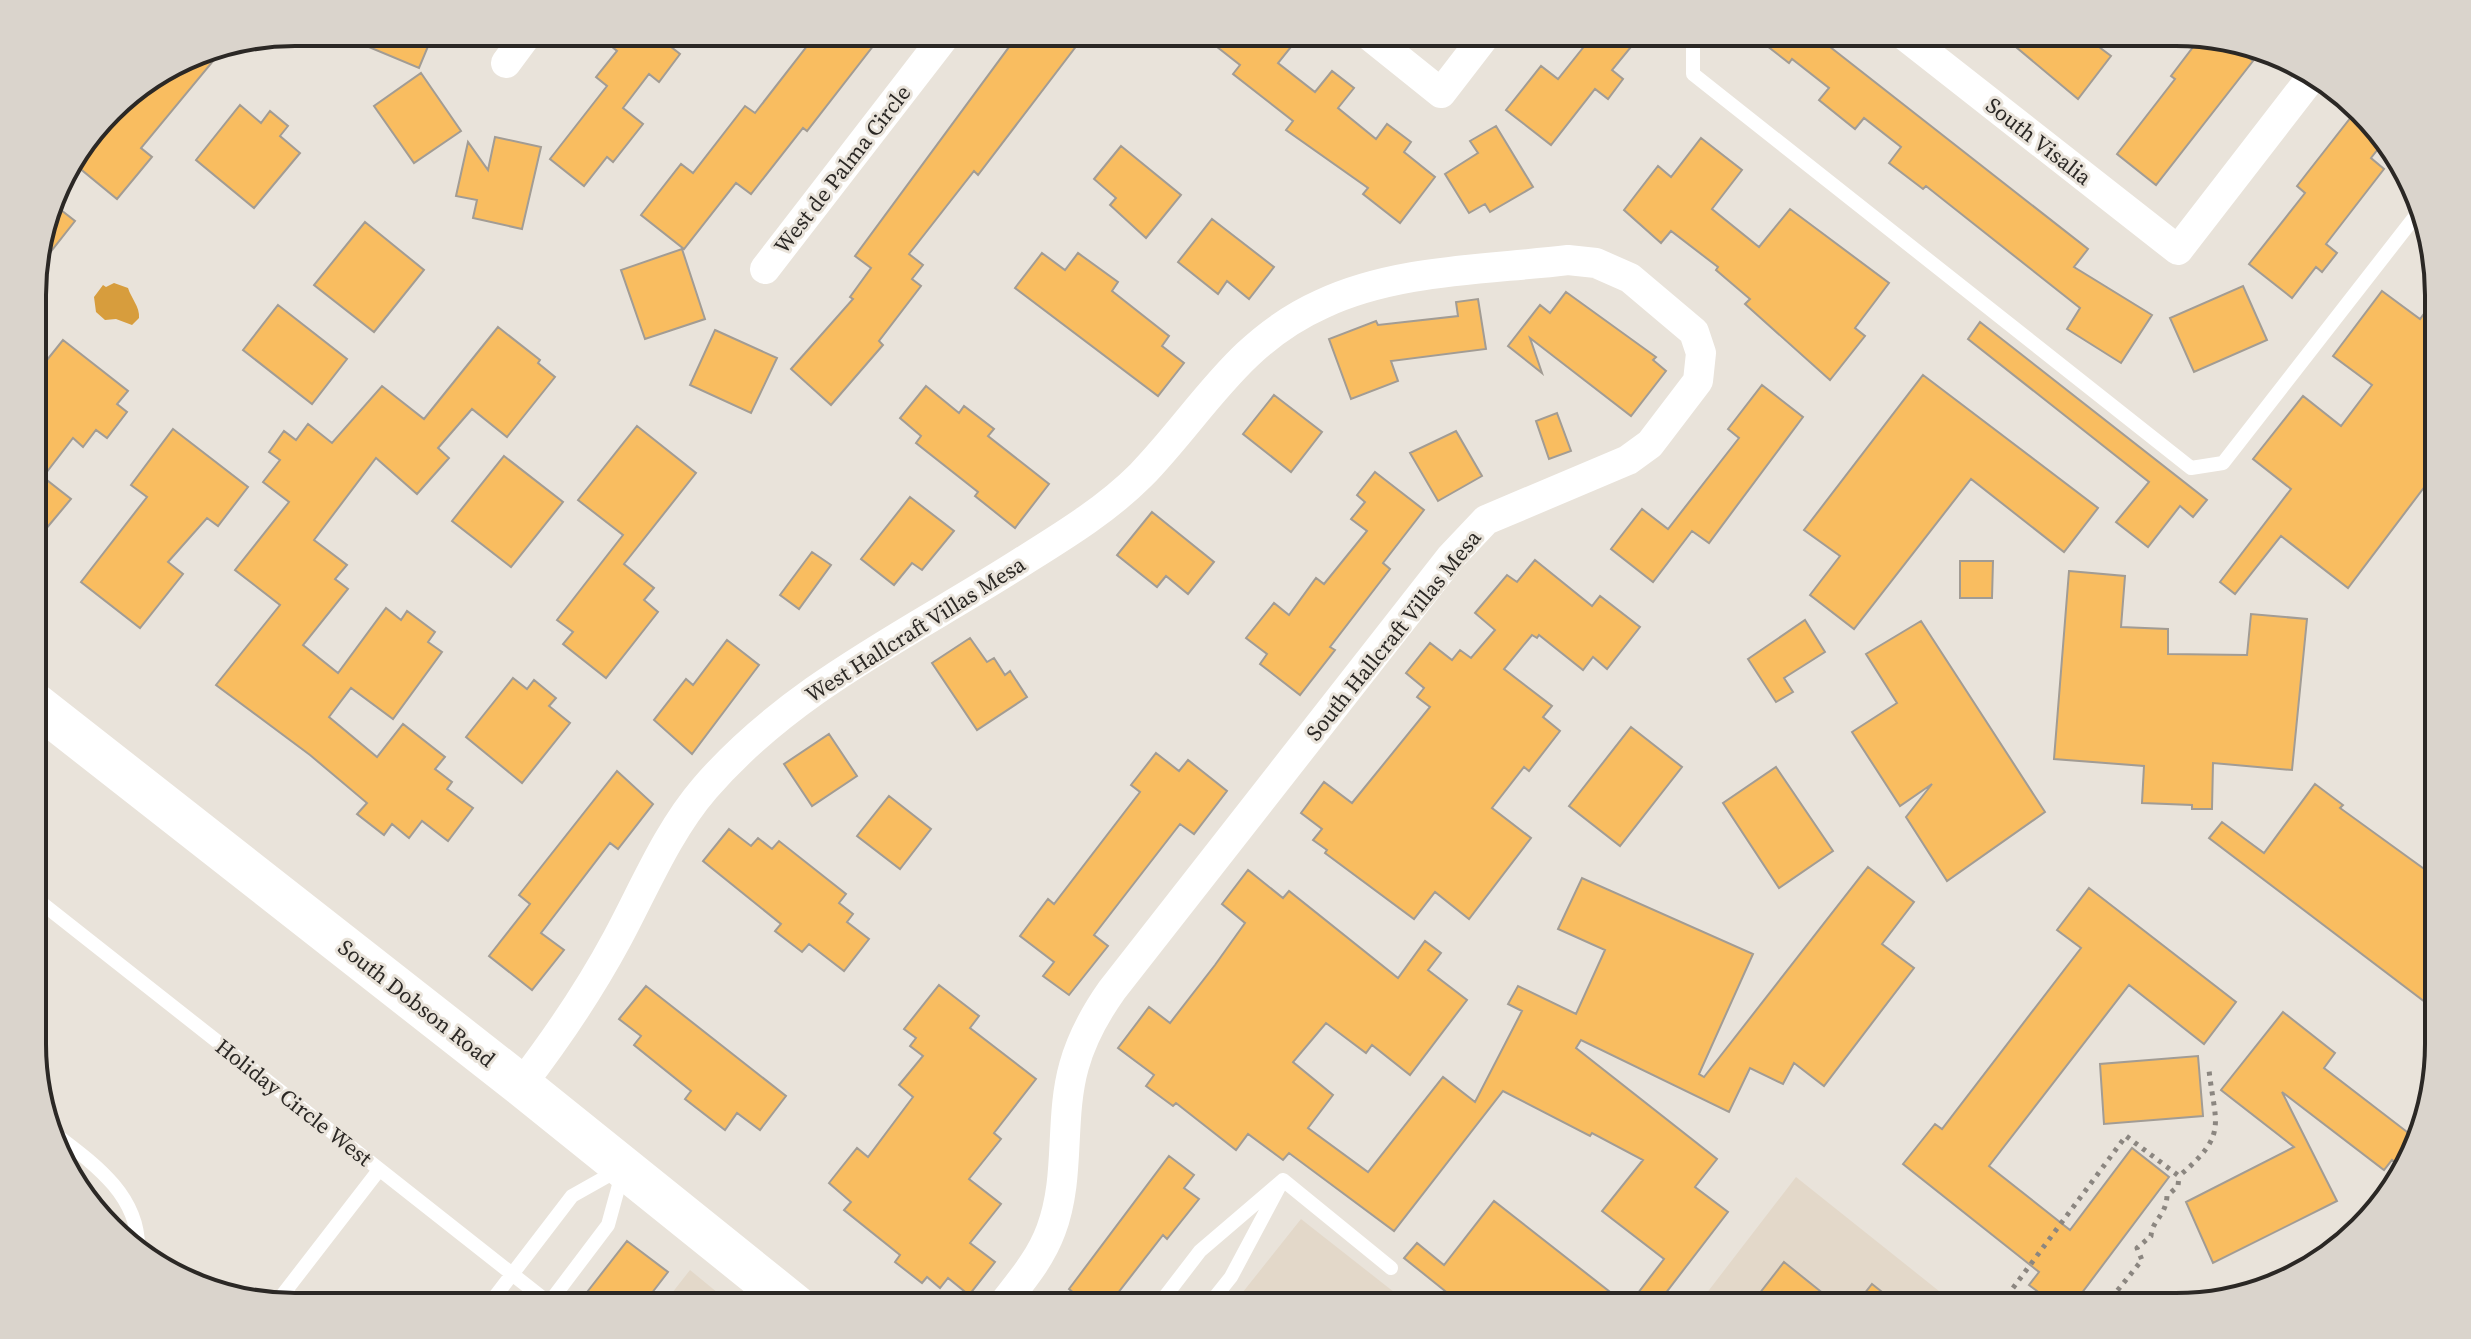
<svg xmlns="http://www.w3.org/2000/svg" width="2471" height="1339" font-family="'Source Serif 4',serif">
<rect width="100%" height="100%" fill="#e9e3da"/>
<path fill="#e3d8c9" d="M 1796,1177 L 1959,1307 L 1696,1307 Z
M 1301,1219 L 1413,1307 L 1231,1307 Z
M 690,1270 L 735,1307 L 661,1307 Z"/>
<path fill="#d79d3d" d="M 114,283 L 128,288 C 131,298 140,307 139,318 L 132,325 L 116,319 L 105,320 L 96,312 L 94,297 L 103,285 L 106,287 Z"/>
<path fill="#f9bd60" stroke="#a29c94" stroke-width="2" d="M 333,32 L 434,32 L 419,68 Z
M 594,32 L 652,32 L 680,54 L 659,82 L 649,74 L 623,108 L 643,124 L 613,162 L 607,157 L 584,186 L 550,159 L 607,86 L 596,77 L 617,51 Z
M 818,32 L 884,32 L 807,131 L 803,128 L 751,194 L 736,183 L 684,249 L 641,215 L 681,164 L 693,173 L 745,106 L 755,113 Z
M 1020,32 L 1087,32 L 978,175 L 974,171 L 909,254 L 923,265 L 912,279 L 921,286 L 879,341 L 883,345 L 831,405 L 791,369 L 853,299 L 850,297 L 871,268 L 855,256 Z
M 1198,32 L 1283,32 L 1295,42 L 1278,63 L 1315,92 L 1332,71 L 1354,88 L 1338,108 L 1376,139 L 1387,124 L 1411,142 L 1404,152 L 1435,177 L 1400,223 L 1363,194 L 1368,188 L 1286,130 L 1293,121 L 1233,74 L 1240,65 Z
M 1571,32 L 1613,32 L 1631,47 L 1612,70 L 1623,79 L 1608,99 L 1595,89 L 1551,145 L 1506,110 L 1541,66 L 1558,79 L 1586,44 Z
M 1749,32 L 1811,32 L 2088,249 L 2074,267 L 2152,315 L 2121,363 L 2067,329 L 2080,308 L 1926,186 L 1923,189 L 1889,163 L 1901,147 L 1864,118 L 1855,129 L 1819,100 L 1829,88 L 1792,59 L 1789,63 Z
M 1998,32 L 2079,32 L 2111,56 L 2078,99 Z
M 2200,38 L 2237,48 L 2253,61 L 2156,185 L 2117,154 L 2175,79 L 2171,76 Z
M 202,50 L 214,60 L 141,148 L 152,157 L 117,199 L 72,162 L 121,98 Z
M 421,73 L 461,131 L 414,163 L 374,106 Z
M 240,105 L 261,123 L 270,111 L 288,126 L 280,136 L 300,153 L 254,208 L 196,160 Z
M 2355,112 L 2385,140 L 2371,158 L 2384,169 L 2326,244 L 2337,253 L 2322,272 L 2316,267 L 2292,298 L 2249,264 L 2305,193 L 2297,186 Z
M 1496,126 L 1533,187 L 1490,212 L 1485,204 L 1469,213 L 1445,174 L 1478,153 L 1470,141 Z
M 495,137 L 541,147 L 522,229 L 473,218 L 477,200 L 456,196 L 468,142 L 488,170 Z
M 1701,138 L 1742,170 L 1712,209 L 1759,247 L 1790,209 L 1889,283 L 1855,328 L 1865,336 L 1830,380 L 1745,304 L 1750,299 L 1716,270 L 1718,267 L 1671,231 L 1661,243 L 1624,210 L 1658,166 L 1671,177 Z
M 1121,146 L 1181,195 L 1146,238 L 1110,205 L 1116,198 L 1094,179 Z
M 52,203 L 75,221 L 34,273 L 34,261 Z
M 1212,219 L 1274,267 L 1249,299 L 1227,281 L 1218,294 L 1178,262 Z
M 365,222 L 424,270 L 374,332 L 314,285 Z
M 682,249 L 705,319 L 645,339 L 621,270 Z
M 1042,253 L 1065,270 L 1078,253 L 1118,282 L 1112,291 L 1169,336 L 1162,346 L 1184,363 L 1158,396 L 1015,288 Z
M 2243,286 L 2267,340 L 2194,372 L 2170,318 Z
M 2382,291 L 2420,319 L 2438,295 L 2438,469 L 2348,588 L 2281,536 L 2235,594 L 2220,582 L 2291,489 L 2253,459 L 2303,396 L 2341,426 L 2372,385 L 2333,356 Z
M 1566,292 L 1656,357 L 1653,360 L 1666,371 L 1631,416 L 1530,338 L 1542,373 L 1508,346 L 1540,305 L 1550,313 Z
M 1478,299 L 1486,349 L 1391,361 L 1398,381 L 1351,399 L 1329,339 L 1376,321 L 1378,325 L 1458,316 L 1456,302 Z
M 278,305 L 347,359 L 312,404 L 243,350 Z
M 1980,322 L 2207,500 L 2193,517 L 2180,506 L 2148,547 L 2116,522 L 2149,482 L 1968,339 Z
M 498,327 L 540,360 L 538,363 L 555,377 L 507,437 L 472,409 L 438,448 L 449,458 L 417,494 L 376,458 L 314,540 L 347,565 L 335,579 L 348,589 L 303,645 L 338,673 L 386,608 L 401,620 L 407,611 L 435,632 L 428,642 L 442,652 L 393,719 L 351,688 L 329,717 L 377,757 L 403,724 L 445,757 L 435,769 L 452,782 L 447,789 L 473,808 L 448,841 L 422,821 L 409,838 L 392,824 L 384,835 L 357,814 L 367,803 L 310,755 L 216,685 L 280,605 L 235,570 L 289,502 L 263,482 L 280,460 L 269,452 L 284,431 L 296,440 L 308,424 L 332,443 L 382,386 L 424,419 Z
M 715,330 L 777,358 L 751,413 L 690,385 Z
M 63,340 L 128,391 L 117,404 L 127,412 L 107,438 L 96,430 L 83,447 L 73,438 L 43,477 L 71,499 L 45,530 L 34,521 L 34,376 Z
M 1923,375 L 2098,508 L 2064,552 L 1971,479 L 1854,629 L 1810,595 L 1840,556 L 1804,530 Z
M 1762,385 L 1803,417 L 1709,543 L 1692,531 L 1653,582 L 1611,549 L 1642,509 L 1668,529 L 1739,438 L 1728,429 Z
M 926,386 L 959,413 L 964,406 L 994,429 L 988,436 L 1049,484 L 1015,528 L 975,496 L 978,492 L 916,443 L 921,436 L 900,418 Z
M 1274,395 L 1322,432 L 1291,472 L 1243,434 Z
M 1557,413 L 1571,451 L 1549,459 L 1536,421 Z
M 637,426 L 696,473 L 624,564 L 654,588 L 644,600 L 658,612 L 606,678 L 563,644 L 573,632 L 557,620 L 623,535 L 578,500 Z
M 173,429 L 248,487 L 218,526 L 207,518 L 168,562 L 183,574 L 140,628 L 81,582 L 147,497 L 131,485 Z
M 1456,431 L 1482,476 L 1438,501 L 1410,453 Z
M 504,456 L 563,502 L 511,567 L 452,521 Z
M 1375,472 L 1424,510 L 1383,563 L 1390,569 L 1330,647 L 1335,650 L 1300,695 L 1260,664 L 1267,654 L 1246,638 L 1274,603 L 1289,615 L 1316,578 L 1324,584 L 1367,531 L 1351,519 L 1365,502 L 1357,495 Z
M 910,497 L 954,531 L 922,570 L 912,563 L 894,585 L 861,559 Z
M 1152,512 L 1214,562 L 1188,594 L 1166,576 L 1157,587 L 1117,555 Z
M 812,552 L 831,565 L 799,609 L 780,595 Z
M 1535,560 L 1592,606 L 1600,596 L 1640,627 L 1607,669 L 1593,657 L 1583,670 L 1539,635 L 1537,638 L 1532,635 L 1504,669 L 1552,706 L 1543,717 L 1560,731 L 1529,771 L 1524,767 L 1492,808 L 1531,838 L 1469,919 L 1435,892 L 1414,919 L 1325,853 L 1327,850 L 1313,840 L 1322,829 L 1301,813 L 1324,782 L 1352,803 L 1430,707 L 1417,697 L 1424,688 L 1406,673 L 1430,643 L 1452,660 L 1460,650 L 1471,658 L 1495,630 L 1475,613 L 1507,575 L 1517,582 Z
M 1960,561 L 1993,561 L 1992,598 L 1960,598 Z
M 2069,571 L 2125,576 L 2121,627 L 2168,629 L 2168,654 L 2247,655 L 2251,614 L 2307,619 L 2292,770 L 2213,763 L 2212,809 L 2192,809 L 2192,805 L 2142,803 L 2144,766 L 2054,759 Z
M 1805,620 L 1825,652 L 1784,678 L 1793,692 L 1776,702 L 1748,659 Z
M 1921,621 L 2045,812 L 1947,881 L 1906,817 L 1932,784 L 1900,806 L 1852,732 L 1897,703 L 1866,654 Z
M 970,638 L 987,662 L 994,658 L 1005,675 L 1010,671 L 1027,697 L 977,730 L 932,663 Z
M 727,640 L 759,665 L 692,754 L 654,720 L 686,679 L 693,685 Z
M 513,678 L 527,689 L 534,680 L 556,698 L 549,706 L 570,723 L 522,783 L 466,737 Z
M 1631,727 L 1682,767 L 1620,846 L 1569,806 Z
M 829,734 L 857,776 L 812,806 L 784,764 Z
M 1156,753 L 1179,771 L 1188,760 L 1227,791 L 1194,834 L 1180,824 L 1094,935 L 1108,946 L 1069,995 L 1043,976 L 1054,962 L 1020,936 L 1048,899 L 1054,904 L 1140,792 L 1131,785 Z
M 1776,767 L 1833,851 L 1779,888 L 1723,803 Z
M 617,771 L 653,804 L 618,849 L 610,843 L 541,933 L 564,950 L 532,990 L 489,956 L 530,904 L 519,895 Z
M 2315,784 L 2343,805 L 2340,808 L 2438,879 L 2438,992 L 2429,1005 L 2209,838 L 2222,822 L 2264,853 Z
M 889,796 L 931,829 L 900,869 L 857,836 Z
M 729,829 L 751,846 L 758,838 L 772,849 L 779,841 L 846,894 L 839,903 L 853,914 L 847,922 L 869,939 L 844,971 L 809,944 L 802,952 L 775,931 L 781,924 L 703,861 Z
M 1868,867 L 1914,902 L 1882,944 L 1914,968 L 1824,1086 L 1794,1063 L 1783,1084 L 1750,1068 L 1729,1112 L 1581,1040 L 1576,1048 L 1717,1159 L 1695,1187 L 1728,1212 L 1655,1307 L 1465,1307 L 1404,1258 L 1417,1243 L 1444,1265 L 1494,1201 L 1628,1306 L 1664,1259 L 1602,1211 L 1643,1160 L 1592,1133 L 1590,1136 L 1503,1091 L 1394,1231 L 1289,1153 L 1283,1160 L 1248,1134 L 1236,1150 L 1176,1103 L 1173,1106 L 1146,1086 L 1154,1075 L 1118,1048 L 1149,1007 L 1170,1023 L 1215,965 L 1245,923 L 1222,904 L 1248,870 L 1283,898 L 1289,891 L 1398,978 L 1425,941 L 1441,953 L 1428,970 L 1467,1000 L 1410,1075 L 1372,1045 L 1366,1053 L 1326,1023 L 1293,1062 L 1333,1095 L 1308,1128 L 1368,1172 L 1443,1077 L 1475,1102 L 1522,1011 L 1508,1004 L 1518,986 L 1576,1014 L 1605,950 L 1558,929 L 1582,878 L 1753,954 L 1699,1074 L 1704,1077 Z
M 2089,888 L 2236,1002 L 2204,1044 L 2129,985 L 1989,1166 L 2070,1230 L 2132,1148 L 2169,1177 L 2072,1306 L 2057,1306 L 2029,1285 L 2039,1272 L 1903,1164 L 1935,1124 L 1942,1129 L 2081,948 L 2057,930 Z
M 939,985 L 979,1016 L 970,1028 L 1036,1079 L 994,1133 L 1001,1139 L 969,1179 L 1001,1204 L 970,1243 L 995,1262 L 969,1295 L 948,1278 L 940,1288 L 927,1277 L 922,1283 L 895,1262 L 900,1255 L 844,1210 L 851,1202 L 829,1183 L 857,1148 L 868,1157 L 913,1097 L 899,1085 L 923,1056 L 910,1046 L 916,1038 L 904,1029 Z
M 646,986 L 786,1096 L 760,1130 L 737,1113 L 725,1130 L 685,1099 L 691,1091 L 634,1045 L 641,1036 L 619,1019 Z
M 2283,1012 L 2335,1053 L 2324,1068 L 2415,1138 L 2405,1170 L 2392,1160 L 2384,1170 L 2282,1092 L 2337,1201 L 2213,1263 L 2186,1202 L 2294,1147 L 2221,1090 Z
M 2198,1056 L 2203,1116 L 2104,1124 L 2100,1064 Z
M 1169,1156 L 1194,1175 L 1184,1188 L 1199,1199 L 1167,1239 L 1163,1235 L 1107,1307 L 1091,1307 L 1069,1289 Z
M 627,1241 L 668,1272 L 641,1307 L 598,1307 L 584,1296 Z
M 1784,1262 L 1840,1307 L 1749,1307 Z
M 1872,1284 L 1901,1307 L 1854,1307 Z"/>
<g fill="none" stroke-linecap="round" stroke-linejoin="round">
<path stroke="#8b8680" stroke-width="5" stroke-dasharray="4 6" stroke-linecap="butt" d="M 2007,1296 L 2126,1136 L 2179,1176 C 2229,1134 2215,1125 2209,1070
M 2105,1306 L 2142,1260 L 2137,1248 L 2151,1236 C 2152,1220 2166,1216 2167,1196 L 2178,1186 L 2179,1176"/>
<path stroke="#fff" stroke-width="14" d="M 1703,32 L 1693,45 L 1693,74 L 2191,468 L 2223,463 L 2417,214
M 34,897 L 554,1307
M 55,1134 C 93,1163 139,1195 138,1248
M 1283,1180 L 1391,1268
M 277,1302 L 379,1170
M 487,1307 L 572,1196 L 620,1169
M 546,1307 L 608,1225 L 622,1174
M 1157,1307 L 1200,1251 L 1283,1180
M 1207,1307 L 1231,1277 L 1279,1187"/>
<path stroke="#fff" stroke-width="30" d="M 1365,32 L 1441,93 L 1488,32
M 1900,32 L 2178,250 L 2314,74
M 506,63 L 529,32
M 765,269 L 948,32
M 521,1085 C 557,1038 589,991 617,939 C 644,889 667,832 705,788 C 793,686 917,630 1028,558 C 1068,533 1108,508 1141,475 C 1202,412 1237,342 1322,304 C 1397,269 1486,270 1568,260 L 1596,263 L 1630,278 L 1694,332 L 1701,353 L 1698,381 L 1650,444 L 1628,460 L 1486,520 L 1451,557 L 1112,990 C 1095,1014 1082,1037 1074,1066 C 1059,1119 1071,1177 1051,1230 C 1040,1260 1020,1282 1001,1307"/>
<path stroke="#fff" stroke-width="42" d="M 34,703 L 521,1085 L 797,1307"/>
</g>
<g text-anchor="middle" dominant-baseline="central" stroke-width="6" stroke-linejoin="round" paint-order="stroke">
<g font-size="22" fill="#2b2825" stroke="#e9e3da">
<text transform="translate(2039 141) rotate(38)">South Visalia</text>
<text transform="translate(842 169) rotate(-52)">West de Palma Circle</text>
<text transform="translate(915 629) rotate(-32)">West Hallcraft Villas Mesa</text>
<text transform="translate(1393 635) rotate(-51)">South Hallcraft Villas Mesa</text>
<text transform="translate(417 1003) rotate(38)">South Dobson Road</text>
<text transform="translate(294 1102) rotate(38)">Holiday Circle West</text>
</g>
</g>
<path d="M0 0H2471V1339H0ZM295 46H2176A249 249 0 0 1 2425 295V1044A249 249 0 0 1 2176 1293H295A249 249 0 0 1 46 1044V295A249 249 0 0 1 295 46Z" fill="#dad4cc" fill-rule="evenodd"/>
<path fill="none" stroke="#2b2825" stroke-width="4" d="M295 46H2176A249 249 0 0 1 2425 295V1044A249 249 0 0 1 2176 1293H295A249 249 0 0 1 46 1044V295A249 249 0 0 1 295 46Z"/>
</svg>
